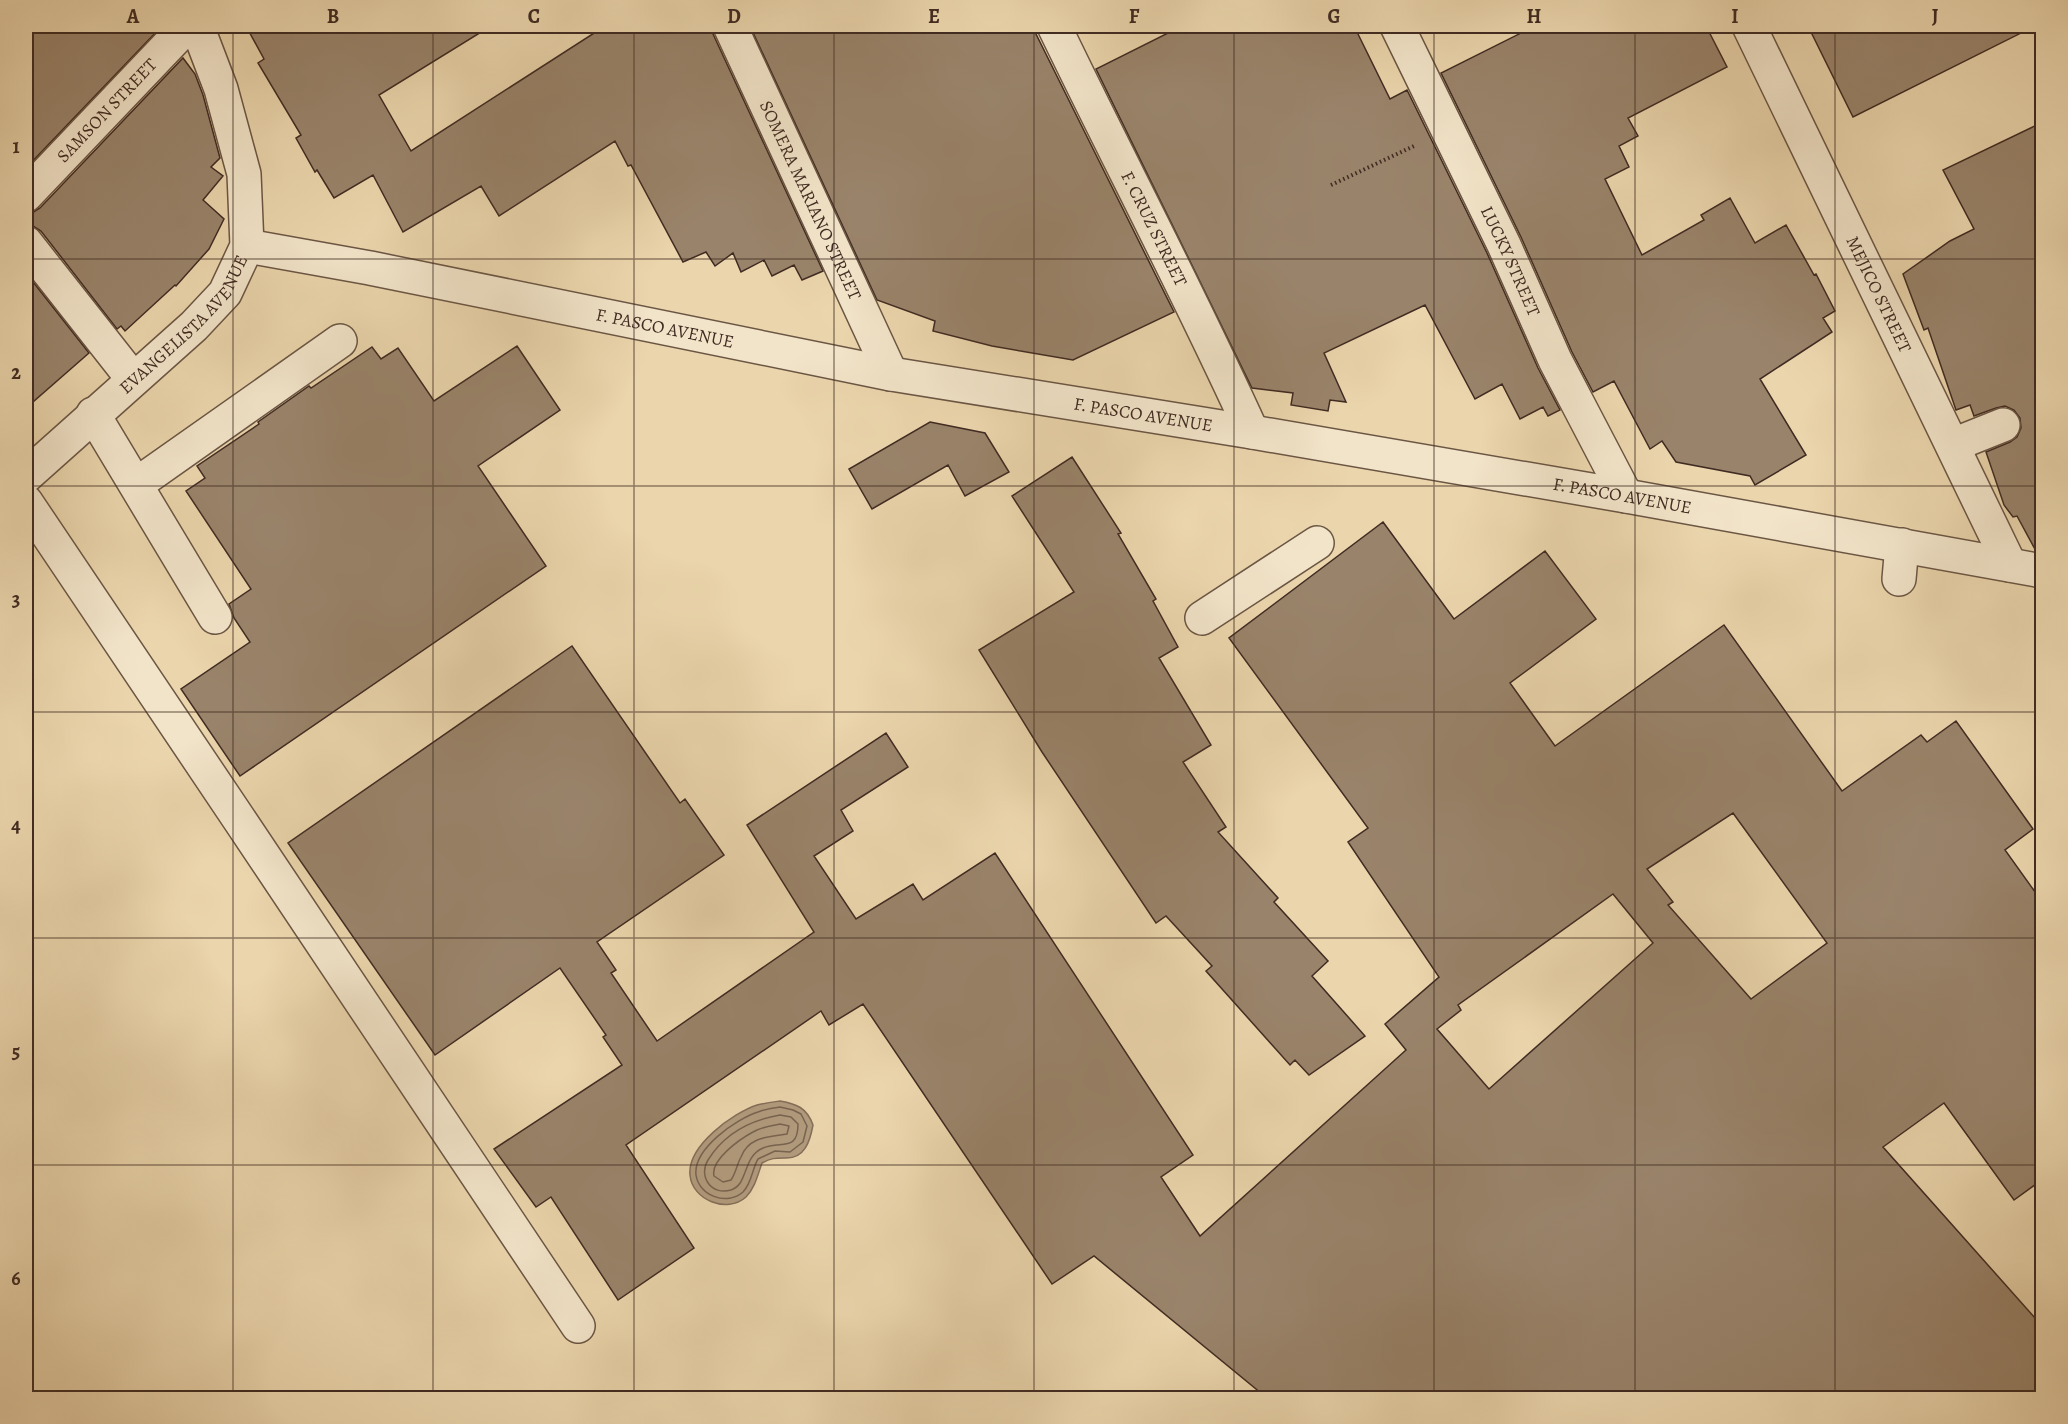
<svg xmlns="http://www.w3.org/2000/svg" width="2068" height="1424" font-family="Alegreya,serif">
<rect width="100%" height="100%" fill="#ebd5ac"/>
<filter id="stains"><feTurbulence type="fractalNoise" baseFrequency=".00333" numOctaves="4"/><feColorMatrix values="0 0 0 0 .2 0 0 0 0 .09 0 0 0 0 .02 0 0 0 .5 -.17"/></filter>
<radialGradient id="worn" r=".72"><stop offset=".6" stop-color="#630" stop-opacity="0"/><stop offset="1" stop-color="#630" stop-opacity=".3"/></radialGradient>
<path fill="#b19b7d" stroke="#846e59" stroke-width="1.5" d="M 780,1101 C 797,1104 807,1108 813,1125 C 810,1141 805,1159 785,1158 C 775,1158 771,1158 762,1163 C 758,1174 755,1188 746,1197 C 727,1214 692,1200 690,1175 C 687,1146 733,1113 757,1105 C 765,1103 773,1102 780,1101 Z"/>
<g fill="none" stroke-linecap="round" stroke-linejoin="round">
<path stroke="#786350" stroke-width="1.5" d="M 780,1107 L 793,1110 L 801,1114 L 807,1126 L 803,1142 L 790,1152 L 775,1151 L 758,1159 C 752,1169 752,1183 743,1192 C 727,1206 699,1196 696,1175 C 693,1149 736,1119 758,1112 C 765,1109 773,1108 780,1107 Z
M 780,1115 L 791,1117 L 798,1124 C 798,1153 780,1140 763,1148 C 742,1157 749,1184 731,1190 C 711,1196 698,1176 708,1160 C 724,1134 751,1120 780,1115 Z
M 780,1124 L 789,1126 L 787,1134 C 770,1137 749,1136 741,1157 C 737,1164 736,1173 731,1180 L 723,1182 L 714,1176 C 710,1160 740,1139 753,1132 C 761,1127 770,1126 780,1124 Z"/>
</g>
<path fill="#99836a" stroke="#402b22" stroke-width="1.5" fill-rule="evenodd" d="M 26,26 L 158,26 L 160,28 L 26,168 Z
M 246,26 L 491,26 L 379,95 L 411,151 L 605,26 L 711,26 L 713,34 L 823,271 L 802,280 L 794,265 L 772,276 L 764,260 L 741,272 L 733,253 L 715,266 L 706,252 L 683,262 L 631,165 L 628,166 L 615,141 L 499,216 L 481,186 L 403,232 L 373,175 L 334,198 L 317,170 L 315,172 L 296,138 L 301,135 L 258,63 L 264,59 Z
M 750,26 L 1032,26 L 1174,312 L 1073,360 L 992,346 L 933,331 L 935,321 L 877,300 Z
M 1182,26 L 1354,26 L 1390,99 L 1407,90 L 1487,253 L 1538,368 L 1560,410 L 1548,416 L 1543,407 L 1520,419 L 1502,384 L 1475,399 L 1425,305 L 1324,353 L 1346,402 L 1330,400 L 1328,411 L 1291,405 L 1293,393 L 1252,388 L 1096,69 Z
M 1535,26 L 1706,26 L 1727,67 L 1628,118 L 1638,136 L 1619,146 L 1629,167 L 1605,179 L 1642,255 L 1704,220 L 1701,215 L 1730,198 L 1755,243 L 1786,225 L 1814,275 L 1816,274 L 1835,311 L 1823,318 L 1832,332 L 1760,379 L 1806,455 L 1755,485 L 1750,476 L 1676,462 L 1662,441 L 1650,449 L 1614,381 L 1593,392 L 1572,352 L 1521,237 L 1441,73 Z
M 1808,26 L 2035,26 L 1853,117 Z
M 183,58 L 195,74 L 203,95 L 220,158 L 211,167 L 223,176 L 203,200 L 224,219 L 209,249 L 176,286 L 175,285 L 125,331 L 121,326 L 117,329 L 41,231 L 33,226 L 26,225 L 26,213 L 32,213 L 40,208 Z
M 2043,122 L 2043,552 L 2036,551 L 2017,516 L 2013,517 L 2004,505 L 1986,452 L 2010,442 L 2017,437 L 2021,428 L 2020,418 L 2014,410 L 2005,406 L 1996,408 L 1974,416 L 1970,405 L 1956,410 L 1928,328 L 1924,330 L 1903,274 L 1950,241 L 1974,229 L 1943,170 Z
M 26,273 L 89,353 L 26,408 Z
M 517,346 L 560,410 L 478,466 L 546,566 L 240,776 L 181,689 L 250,642 L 234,618 L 229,604 L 251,589 L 186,491 L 205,478 L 197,466 L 259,424 L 258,422 L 309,386 L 311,388 L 372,347 L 381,359 L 398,348 L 434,401 Z
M 930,422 L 985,433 L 1009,472 L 965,496 L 948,465 L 872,509 L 849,469 Z
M 1072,457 L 1121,533 L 1118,534 L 1156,599 L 1153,601 L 1178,647 L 1159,658 L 1211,745 L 1183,762 L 1226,827 L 1218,832 L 1278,898 L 1274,902 L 1328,961 L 1312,976 L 1365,1036 L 1309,1075 L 1295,1060 L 1290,1065 L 1206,971 L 1212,966 L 1166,916 L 1156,923 L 1042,752 L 979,650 L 1074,592 L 1012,496 Z
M 1383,522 L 1454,619 L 1545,551 L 1596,619 L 1510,683 L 1555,746 L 1724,625 L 1842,791 L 1921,735 L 1927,742 L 1956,721 L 2033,829 L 2005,850 L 2043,903 L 2043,1179 L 2014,1200 L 1944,1103 L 1883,1147 L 2043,1327 L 2043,1398 L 1267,1398 L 1094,1256 L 1052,1284 L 863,1004 L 829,1025 L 821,1011 L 626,1145 L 694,1248 L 618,1300 L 551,1197 L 536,1207 L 494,1149 L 622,1065 L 603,1037 L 606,1035 L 560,968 L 435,1055 L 288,843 L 572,646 L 680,803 L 685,799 L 724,855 L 597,942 L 616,970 L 611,973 L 657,1041 L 814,932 L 747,825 L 886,733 L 908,767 L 841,810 L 853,831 L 814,856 L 856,919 L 913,884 L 923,900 L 995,853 L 1193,1155 L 1161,1177 L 1200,1236 L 1406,1050 L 1385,1024 L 1439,977 L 1348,842 L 1368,828 L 1229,638 ZM 1733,813 L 1827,943 L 1751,999 L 1668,905 L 1673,902 L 1647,869 ZM 1613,894 L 1653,943 L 1489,1089 L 1437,1029 L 1461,1010 L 1458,1005 Z"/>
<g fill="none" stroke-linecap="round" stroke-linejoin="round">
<g stroke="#6b5644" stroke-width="36">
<g id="minor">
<path id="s1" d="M 730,26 L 891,374"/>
<path id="s2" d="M 1054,26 C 1119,161 1190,295 1252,432"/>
<path id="s3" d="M 1397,26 L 1504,245 L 1555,360 L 1626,496"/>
<path id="s4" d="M 1749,26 L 2010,565"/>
<path id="s5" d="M 26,195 L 187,26"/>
<path d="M 26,243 L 133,379"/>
<path id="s6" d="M 247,246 L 370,268 L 891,374 L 1252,432 L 1626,496 L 2042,571"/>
<path d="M 93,414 L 215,617"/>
<path d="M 1953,445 L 2003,425"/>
<path id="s7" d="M 26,476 L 194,326 L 225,293 L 247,246 L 244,174 L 221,89 L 197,26"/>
<path d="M 137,484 L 340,341"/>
<path d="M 26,502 L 239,819 L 578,1326"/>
<path d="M 1899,579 L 1902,545"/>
<path d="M 1202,618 L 1317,543"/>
</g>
</g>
<path stroke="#402b22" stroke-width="4" stroke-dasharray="1.5 3" stroke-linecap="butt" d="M 1331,185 L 1414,146"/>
<use href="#minor" stroke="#f2e4c9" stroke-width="33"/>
</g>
<path fill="none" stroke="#402b22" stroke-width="1.5" stroke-opacity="0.55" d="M 233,26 L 233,1398M 433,26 L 433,1398M 634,26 L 634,1398M 834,26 L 834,1398M 1034,26 L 1034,1398M 1234,26 L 1234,1398M 1434,26 L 1434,1398M 1635,26 L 1635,1398M 1835,26 L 1835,1398M 26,259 L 2042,259M 26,486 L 2042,486M 26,712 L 2042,712M 26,938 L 2042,938M 26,1165 L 2042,1165"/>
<g text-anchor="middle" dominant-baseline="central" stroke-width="6" stroke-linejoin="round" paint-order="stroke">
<g font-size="18" fill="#402b22" stroke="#f2e4c9">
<text stroke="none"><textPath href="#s5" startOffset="117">SAMSON STREET</textPath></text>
<text stroke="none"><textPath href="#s1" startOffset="192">SOMERA MARIANO STREET</textPath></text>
<text stroke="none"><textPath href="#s2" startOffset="226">F. CRUZ STREET</textPath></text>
<text stroke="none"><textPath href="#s3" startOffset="261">LUCKY STREET</textPath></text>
<text stroke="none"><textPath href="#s4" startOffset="298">MEJICO STREET</textPath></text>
<text stroke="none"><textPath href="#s7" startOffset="220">EVANGELISTA AVENUE</textPath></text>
<text stroke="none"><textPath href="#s6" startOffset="426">F. PASCO AVENUE</textPath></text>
<text stroke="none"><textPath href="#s6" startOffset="912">F. PASCO AVENUE</textPath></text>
<text stroke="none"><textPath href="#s6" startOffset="1398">F. PASCO AVENUE</textPath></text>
</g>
</g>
<rect width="2068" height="1424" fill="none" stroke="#ebd5ac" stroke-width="66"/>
<rect x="33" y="33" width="2002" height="1358" fill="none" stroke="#402b22" stroke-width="2"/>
<g font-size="20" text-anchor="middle" font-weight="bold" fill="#402b22">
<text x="133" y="23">A</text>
<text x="333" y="23">B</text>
<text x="534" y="23">C</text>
<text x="734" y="23">D</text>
<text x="934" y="23">E</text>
<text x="1134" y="23">F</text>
<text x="1334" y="23">G</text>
<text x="1534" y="23">H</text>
<text x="1735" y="23">I</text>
<text x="1935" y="23">J</text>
<text x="16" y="153">1</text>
<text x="16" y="379">2</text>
<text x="16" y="606">3</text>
<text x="16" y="832">4</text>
<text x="16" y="1058">5</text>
<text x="16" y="1285">6</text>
</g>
<rect width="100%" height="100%" filter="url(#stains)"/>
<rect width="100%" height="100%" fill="url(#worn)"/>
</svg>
